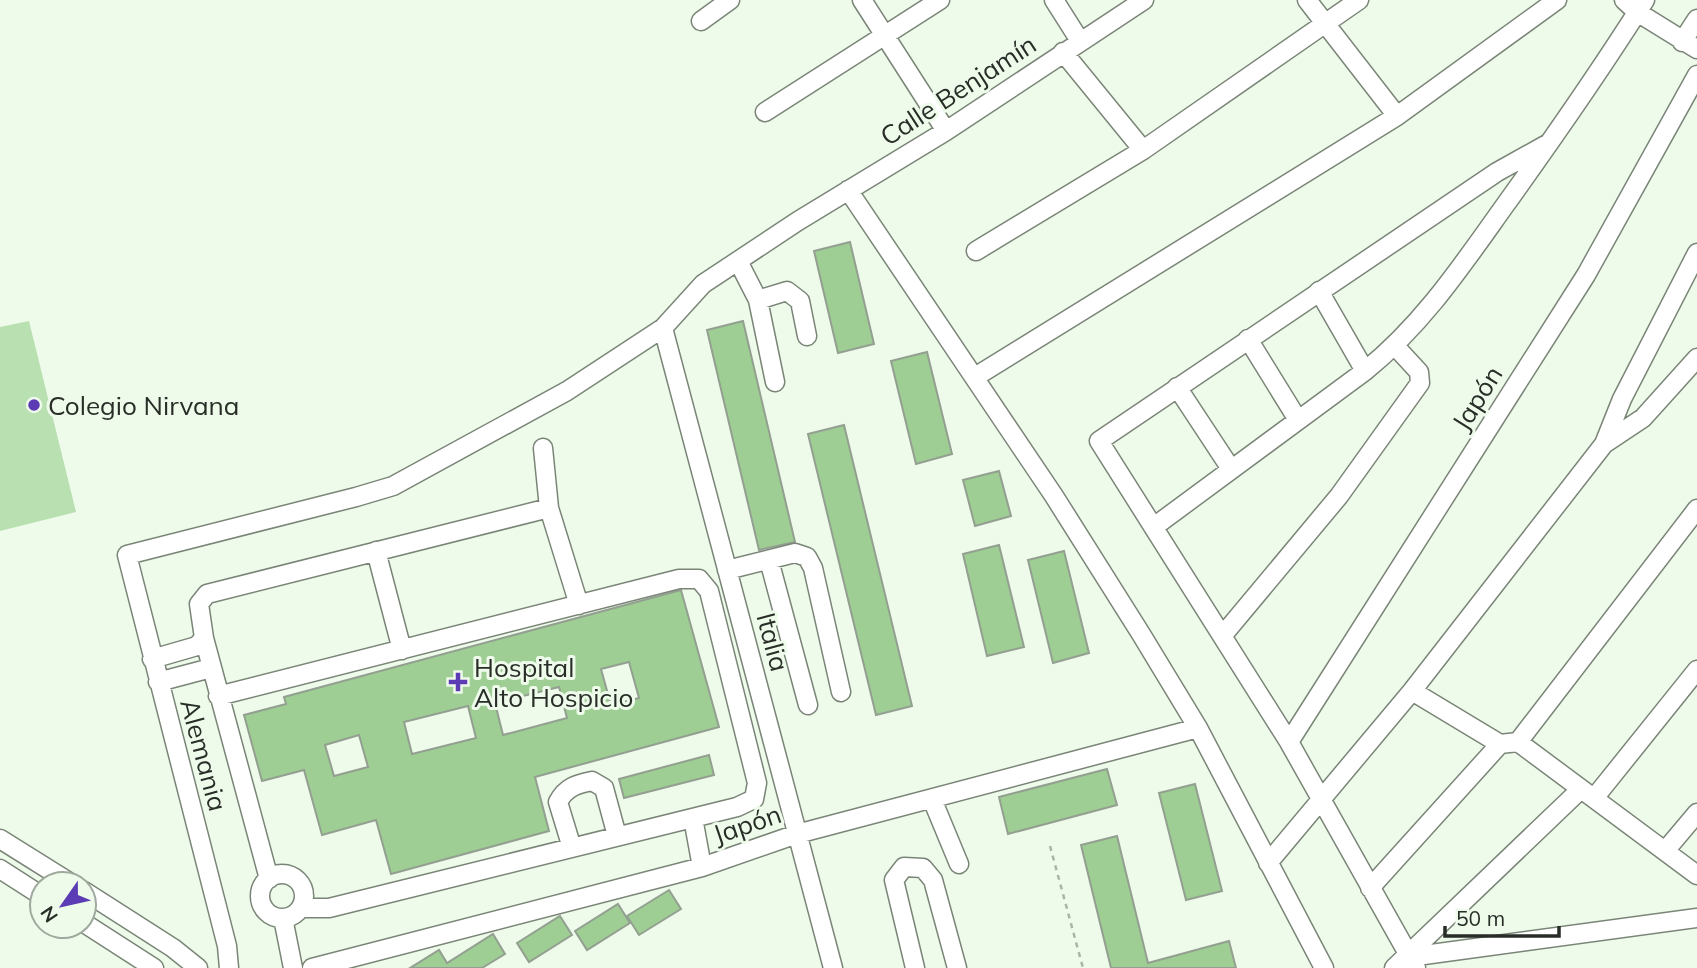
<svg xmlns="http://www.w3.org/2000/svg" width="1697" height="968" font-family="Mulish,sans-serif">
<rect width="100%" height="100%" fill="#eefbeb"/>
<path fill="#b9e0b0" d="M 29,321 L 76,512 L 0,531 L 0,327 Z"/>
<path fill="#9ece93" stroke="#939f90" stroke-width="2" fill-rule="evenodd" d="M 850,242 L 874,344 L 838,353 L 814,251 Z
M 743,321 L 795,542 L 759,550 L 707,330 Z
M 927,352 L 952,454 L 916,464 L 891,361 Z
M 844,425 L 912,706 L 876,715 L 808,434 Z
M 999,471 L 1011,516 L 975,526 L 963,480 Z
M 999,545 L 1024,647 L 987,656 L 963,554 Z
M 1064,551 L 1089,653 L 1053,663 L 1028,560 Z
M 681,590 L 719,727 L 535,777 L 549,831 L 391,874 L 376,820 L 322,835 L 304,770 L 262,781 L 244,715 L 286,704 L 284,697 ZM 629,662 L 639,698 L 611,705 L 601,669 ZM 559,687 L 567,718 L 503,735 L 495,703 ZM 468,706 L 476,738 L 412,754 L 404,722 ZM 359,735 L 368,767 L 334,776 L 325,745 Z
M 709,755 L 714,775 L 624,798 L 619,779 Z
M 1107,769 L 1117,805 L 1008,834 L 999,797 Z
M 1195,784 L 1222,891 L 1186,900 L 1159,793 Z
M 1117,836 L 1148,963 L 1229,941 L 1236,968 L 1111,968 L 1081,845 Z
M 669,890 L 681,909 L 639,935 L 627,916 Z
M 618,904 L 630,923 L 587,950 L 575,931 Z
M 560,916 L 572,935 L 529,962 L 517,943 Z
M 493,934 L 505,954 L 482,968 L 410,968 L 439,950 L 447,963 Z"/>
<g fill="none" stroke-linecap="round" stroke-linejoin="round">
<g stroke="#7a8577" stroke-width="21">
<path id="minor" d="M 862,0 L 946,131
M 1054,0 L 1080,41
M 1307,0 L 1397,116
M 1624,0 L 1637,12 L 1697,49
M 701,21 L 730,0
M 1682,42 L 1697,19
M 1063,52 L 1143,150
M 765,112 L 940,0
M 848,190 L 1054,496 L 1141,634 L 1198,728 L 1324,968
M 976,251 L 1143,150 L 1359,0
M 738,261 L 758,300 L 775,382
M 1319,291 L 1365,371
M 758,300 L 787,291 L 800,301 L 807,336
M 663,328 L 833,968
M 1248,339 L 1298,420
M 975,377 L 1397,116 L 1557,0
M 1177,387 L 1231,469
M 1604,444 L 1622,399 L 1697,253
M 543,448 L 549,508 L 579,605
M 1155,526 L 1365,371 C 1422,325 1461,267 1503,208 C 1552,140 1600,71 1645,0
M 376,551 L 402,650
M 769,560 L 808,705
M 727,570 L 795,553 L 807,557 L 813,568 L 841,692
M 1223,635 L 1339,496 L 1420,383 L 1419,372 L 1395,346
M 204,638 L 269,879
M 152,659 L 197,646 L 204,638 L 199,604 L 207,594 L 549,508
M 158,682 L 211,668
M 1412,691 L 1500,744 L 1518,742 L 1697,875
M 218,696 L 679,579 L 699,579 L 709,591 L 757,783 L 754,799 L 737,807 L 329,908 L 301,908
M 1289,742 L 1586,275 L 1697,75
M 1518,742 L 1697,509
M 1595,797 L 1697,670
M 932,799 L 959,864
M 693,818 L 702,867
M 0,839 L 72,884
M 572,848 L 558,802 C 566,787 577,784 592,781 L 604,788 L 617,836
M 1665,851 L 1697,813
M 1268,863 L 1412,691 L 1604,444 L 1643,418 L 1697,358
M 0,869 L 42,896
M260 896a22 22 0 1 1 44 0a22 22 0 1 1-44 0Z
M 1370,888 L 1500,744
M 84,891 L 173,948 L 198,968
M 283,918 L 293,968
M 84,923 L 154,968
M 1409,957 L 1697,918
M 229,968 L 227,946 L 127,555 L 356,497 L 393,486 L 567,391 L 663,328 L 703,284 L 798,221 L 946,131 L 1144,0
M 312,968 L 702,867 L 797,834 L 1198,728
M 915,968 L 894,880 L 904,867 L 923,868 L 933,880 L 957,968
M 1394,968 L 1581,789
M 1416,968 L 1289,742 L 1099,441 L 1497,172 L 1549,143"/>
</g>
<path stroke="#aab4a8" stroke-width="2.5" stroke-dasharray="5 5" stroke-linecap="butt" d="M 1050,846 L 1083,968"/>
<use href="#minor" stroke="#fff" stroke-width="18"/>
</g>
<g fill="#5c3cb4" stroke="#eefbeb" stroke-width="2.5">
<circle cx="34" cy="405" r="7"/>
<path d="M454.5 671.5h7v7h7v7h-7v7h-7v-7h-7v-7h7z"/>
</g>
<g text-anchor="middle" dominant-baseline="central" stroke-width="6" stroke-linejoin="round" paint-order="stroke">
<g font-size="26" fill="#282d27" stroke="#eefbeb">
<text transform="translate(958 90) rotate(-33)">Calle Benjamín</text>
<text transform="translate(1477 398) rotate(-58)">Japón</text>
<text transform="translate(773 642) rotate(75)">Italia</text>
<text transform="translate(204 755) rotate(75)">Alemania</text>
<text transform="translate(747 824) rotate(-19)">Japón</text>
</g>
<g font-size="26" fill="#282d27" stroke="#eefbeb" text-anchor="start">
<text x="48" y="405">Colegio Nirvana</text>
<text x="474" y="667">Hospital<tspan x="474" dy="30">Alto Hospicio</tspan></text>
</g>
</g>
<g transform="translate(63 905) rotate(236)"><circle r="33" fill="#eefbeb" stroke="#9fa99d" stroke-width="2"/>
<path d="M0-5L12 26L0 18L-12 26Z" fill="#5c3cb4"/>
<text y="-10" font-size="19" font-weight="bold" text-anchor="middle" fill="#282d27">N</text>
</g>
<path d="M1445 926v10h114v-10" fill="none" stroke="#282d27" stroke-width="3.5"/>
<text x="1456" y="926" font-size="21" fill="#282d27" stroke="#eefbeb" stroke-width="5" paint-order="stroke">50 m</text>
</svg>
